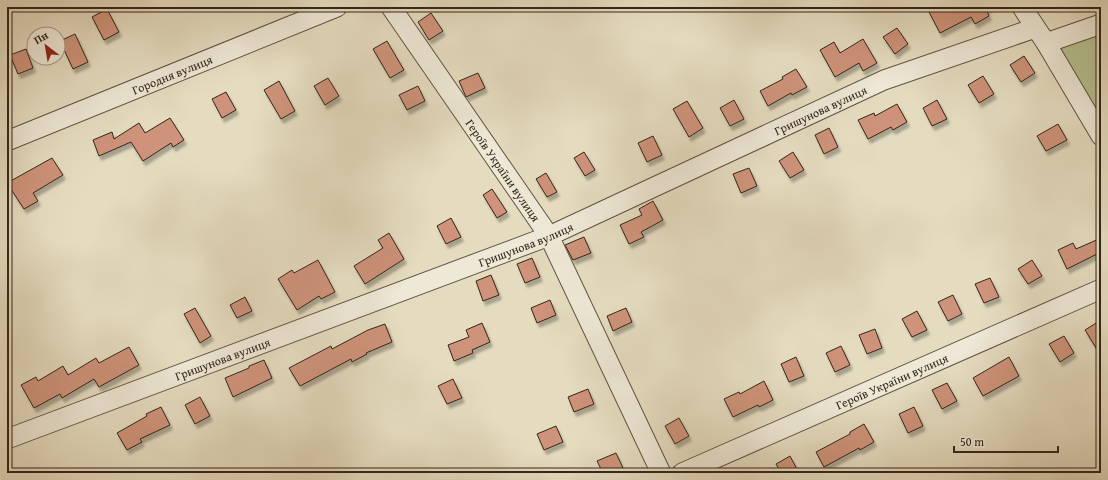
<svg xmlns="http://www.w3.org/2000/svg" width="1108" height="480" font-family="'Gentium Book Plus',serif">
<defs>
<filter id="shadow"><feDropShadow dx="2.5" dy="4.5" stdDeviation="1" flood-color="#0004"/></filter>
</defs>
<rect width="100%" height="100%" fill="#e5dcc0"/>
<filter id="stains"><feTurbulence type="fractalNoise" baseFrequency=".005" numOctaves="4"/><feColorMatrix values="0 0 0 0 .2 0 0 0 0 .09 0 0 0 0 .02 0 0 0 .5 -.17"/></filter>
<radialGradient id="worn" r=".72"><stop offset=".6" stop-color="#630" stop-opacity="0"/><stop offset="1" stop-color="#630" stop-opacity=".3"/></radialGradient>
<path fill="#b6c091" stroke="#757254" d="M 1101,33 L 1101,119 L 1058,49 Z"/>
<path fill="#ce937a" stroke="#342518" filter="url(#shadow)" d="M 935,7 L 990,7 L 986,9 L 989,16 L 975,24 L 971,17 L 940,33 L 928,10 Z
M 107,9 L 119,32 L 104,40 L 92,17 Z
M 431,13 L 443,31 L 429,40 L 418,22 Z
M 897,28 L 908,44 L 895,54 L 883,37 Z
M 75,34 L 88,62 L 73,69 L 60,41 Z
M 863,39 L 877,63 L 863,71 L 859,63 L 835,77 L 820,50 L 834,42 L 840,53 Z
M 387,41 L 404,70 L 390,78 L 373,49 Z
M 26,49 L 33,68 L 18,74 L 10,55 Z
M 1024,56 L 1035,73 L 1021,82 L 1010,65 Z
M 796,69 L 807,87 L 792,95 L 791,93 L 768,106 L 760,91 L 783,79 L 782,77 Z
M 478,73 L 485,88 L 466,97 L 459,81 Z
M 983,76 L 994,94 L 979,103 L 968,85 Z
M 328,78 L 339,96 L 325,105 L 314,86 Z
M 279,81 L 295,111 L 281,119 L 264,90 Z
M 418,86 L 425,101 L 407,110 L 399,95 Z
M 226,92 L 236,110 L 222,118 L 212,99 Z
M 734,100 L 744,119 L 730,126 L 720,108 Z
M 937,100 L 947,119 L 932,126 L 923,108 Z
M 687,101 L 703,128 L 689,137 L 673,109 Z
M 897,104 L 907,122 L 893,130 L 891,127 L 868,139 L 858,120 L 874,113 L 875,116 Z
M 170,118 L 184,140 L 173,147 L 171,143 L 143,161 L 131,142 L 99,156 L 93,140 L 112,132 L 114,139 L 139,123 L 145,133 Z
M 1058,124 L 1067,140 L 1046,151 L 1037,136 Z
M 829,128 L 838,147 L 824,154 L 815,135 Z
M 653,136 L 662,155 L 647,162 L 638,143 Z
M 584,152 L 595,170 L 585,176 L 574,158 Z
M 793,152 L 804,170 L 790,178 L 779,161 Z
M 52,158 L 63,175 L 33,193 L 38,201 L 24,209 L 7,183 Z
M 749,168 L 757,186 L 741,193 L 733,174 Z
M 546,173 L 557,192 L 547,197 L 536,179 Z
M 492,189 L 507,212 L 497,218 L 483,195 Z
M 653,201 L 663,220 L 641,232 L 644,237 L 629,244 L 620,225 L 642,215 L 639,209 Z
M 451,218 L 461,237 L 446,244 L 437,226 Z
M 389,233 L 404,259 L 365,284 L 354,266 L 383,248 L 378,240 Z
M 584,237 L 591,253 L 573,260 L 565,245 Z
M 1101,238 L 1101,252 L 1067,269 L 1058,250 L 1073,243 L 1076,249 Z
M 532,258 L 540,277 L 525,283 L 517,264 Z
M 318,260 L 335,292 L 321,299 L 319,296 L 297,310 L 278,279 L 292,270 L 294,273 Z
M 1032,260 L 1042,276 L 1028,284 L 1018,269 Z
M 491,275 L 499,295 L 483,301 L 476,281 Z
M 990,278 L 999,297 L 984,303 L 975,284 Z
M 953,295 L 962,314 L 948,321 L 938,302 Z
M 245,297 L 252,311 L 237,318 L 230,305 Z
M 550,300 L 556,315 L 537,323 L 531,308 Z
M 195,308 L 211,336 L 200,343 L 184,314 Z
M 626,308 L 632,322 L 613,331 L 607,316 Z
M 917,311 L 927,330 L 912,337 L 902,319 Z
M 1101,320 L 1101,356 L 1085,330 Z
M 482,323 L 490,342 L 472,350 L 473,353 L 454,361 L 448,345 L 469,337 L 466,330 Z
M 385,324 L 392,342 L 366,353 L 367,354 L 352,362 L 351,359 L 300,386 L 289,368 L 331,346 L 332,349 L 368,330 Z
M 875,329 L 882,348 L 867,354 L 859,335 Z
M 1064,336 L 1074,353 L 1060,362 L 1049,344 Z
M 841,346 L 850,365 L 835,372 L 826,353 Z
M 129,347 L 139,365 L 99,387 L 94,379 L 62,398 L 60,394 L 34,408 L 21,385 L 36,377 L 38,381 L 63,366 L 68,375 L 96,358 L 99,363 Z
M 796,357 L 804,376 L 789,382 L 781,364 Z
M 1009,357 L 1019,376 L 983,396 L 973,378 Z
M 264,360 L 272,378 L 233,397 L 225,378 L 249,368 L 249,366 Z
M 453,379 L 462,398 L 447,404 L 438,386 Z
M 764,381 L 773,400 L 759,407 L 758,405 L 733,417 L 724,399 L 739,392 L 740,394 Z
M 947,383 L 957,401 L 942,409 L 932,390 Z
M 588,389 L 594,404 L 574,412 L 568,397 Z
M 200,397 L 210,416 L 195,424 L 185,405 Z
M 161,407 L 170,425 L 140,439 L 142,442 L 127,450 L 117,433 L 147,416 L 146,414 Z
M 914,407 L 923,426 L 908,433 L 899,414 Z
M 679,418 L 689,436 L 675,444 L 665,426 Z
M 864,424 L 874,442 L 860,450 L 859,448 L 824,467 L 816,452 L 850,434 L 850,432 Z
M 556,426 L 563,442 L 544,450 L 537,434 Z
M 616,453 L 623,468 L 610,473 L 603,473 L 597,461 Z
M 790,456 L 799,473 L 781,473 L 776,464 Z"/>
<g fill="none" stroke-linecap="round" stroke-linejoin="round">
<g stroke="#605342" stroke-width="21">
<g id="minor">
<path id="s1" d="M 391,7 L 549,236 L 661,473"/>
<path d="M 1022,7 L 1046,43 L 1101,136"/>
<path d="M 1046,43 L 1101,24"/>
<path id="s2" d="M 7,141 L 337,7"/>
<path id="s3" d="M 7,439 L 549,236 L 884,80 L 1035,28"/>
<path id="s4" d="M 682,473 L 1101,289"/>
</g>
</g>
<use href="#minor" stroke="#eee8d6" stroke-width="19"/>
</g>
<g text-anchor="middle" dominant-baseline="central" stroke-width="3.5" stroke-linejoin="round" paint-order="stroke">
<g font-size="12" fill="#342518" stroke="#eee8d6">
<text stroke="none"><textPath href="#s2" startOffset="178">Городня вулиця</textPath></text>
<text stroke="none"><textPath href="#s3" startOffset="878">Гришунова вулиця</textPath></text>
<text stroke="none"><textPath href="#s1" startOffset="198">Героїв України вулиця</textPath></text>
<text stroke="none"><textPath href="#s3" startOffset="554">Гришунова вулиця</textPath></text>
<text stroke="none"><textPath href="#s3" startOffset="230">Гришунова вулиця</textPath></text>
<text stroke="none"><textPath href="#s4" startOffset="229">Героїв України вулиця</textPath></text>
</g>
</g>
<rect width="1108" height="480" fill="none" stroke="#e5dcc0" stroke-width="24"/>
<rect x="8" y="8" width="1092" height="464" fill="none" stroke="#342518" stroke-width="2"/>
<rect x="12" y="12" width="1084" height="456" fill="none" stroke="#342518"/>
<g transform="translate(46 46) rotate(329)"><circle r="19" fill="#eee8d6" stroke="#a49a8a"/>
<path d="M0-3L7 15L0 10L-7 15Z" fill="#8f2418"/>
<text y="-6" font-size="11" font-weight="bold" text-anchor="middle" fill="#342518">Пн</text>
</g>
<path d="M954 446v6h104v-6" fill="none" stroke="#342518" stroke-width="2"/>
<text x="960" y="446" font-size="12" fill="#342518" stroke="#eee8d6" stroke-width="3" paint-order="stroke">50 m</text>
<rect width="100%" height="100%" filter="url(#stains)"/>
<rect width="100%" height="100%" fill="url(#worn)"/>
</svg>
